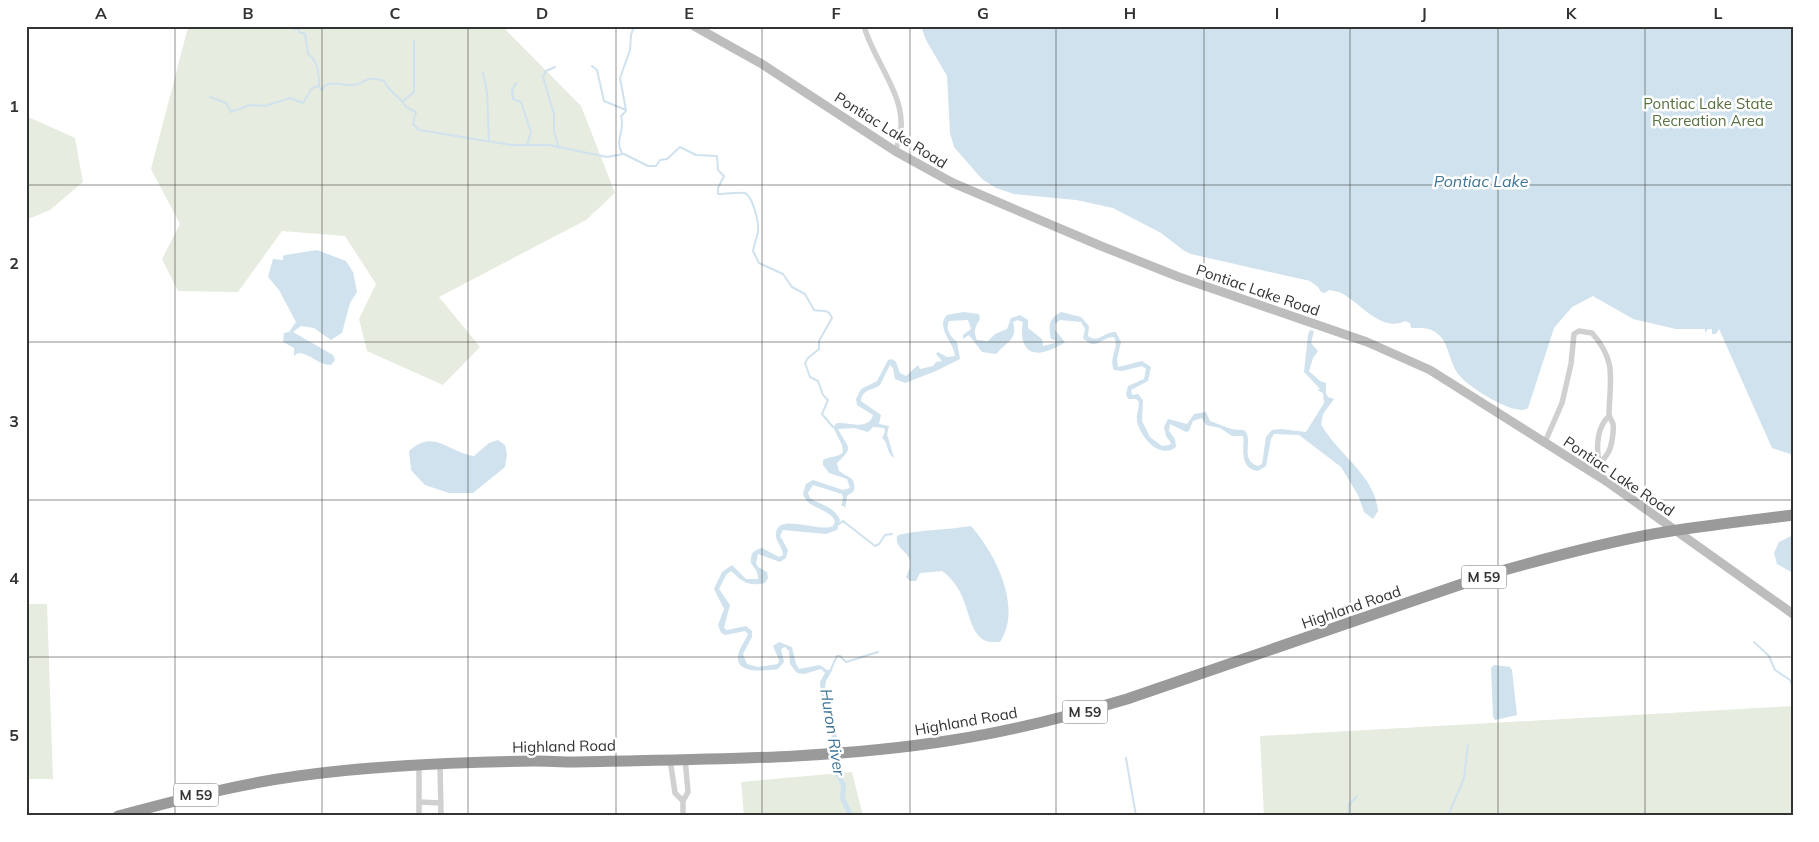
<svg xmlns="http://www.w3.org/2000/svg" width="1819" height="842" font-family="Mulish,sans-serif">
<rect width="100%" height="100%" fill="#fff"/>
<path fill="#e6ecdf" d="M 191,26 L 502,26 L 581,106 L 615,193 L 586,220 L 439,297 L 480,347 L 443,385 L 367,351 L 359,319 L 376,284 L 345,236 L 282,231 L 238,292 L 178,291 L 162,259 L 180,224 L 151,169 L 187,31 Z
M 26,116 L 75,138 L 83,182 L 50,210 L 26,220 Z
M 26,604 L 47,604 L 53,779 L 26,779 Z
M 1793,706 L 1793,816 L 1264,816 L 1260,736 Z
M 852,772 L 863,816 L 744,816 L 741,782 Z"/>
<path fill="#cfe2ee" d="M 921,26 L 1793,26 L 1793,455 L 1772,448 L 1719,329 L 1716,334 L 1712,334 L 1712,329 L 1708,329 L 1705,333 L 1705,329 L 1676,329 L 1633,319 L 1593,296 L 1572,307 L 1554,328 L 1528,408 C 1516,418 1467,386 1458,374 C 1450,364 1449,345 1440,336 C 1431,327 1423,328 1411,328 L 1410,323 L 1405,321 C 1381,333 1360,302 1341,293 C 1337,291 1334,291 1329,290 L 1325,293 L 1321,292 L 1318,287 L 1310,281 L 1191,254 L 1183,250 L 1161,233 L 1113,208 L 1076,200 L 1014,194 L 996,188 L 982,179 L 954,147 L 950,133 L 947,76 L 926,40 Z
M 317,250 L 346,261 L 353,272 L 357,292 L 350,303 L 342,333 L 331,340 L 314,328 L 301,326 L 293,332 L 333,355 L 335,360 L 331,365 C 318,365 310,353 298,353 L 294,356 L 294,348 L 283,342 L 284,333 L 289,332 L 296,322 L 279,290 L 268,277 L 273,259 L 283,260 L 283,256 L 285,255 Z
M 963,312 L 979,314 L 980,319 C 975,327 973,331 977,340 L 988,341 L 995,334 L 1007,329 L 1011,318 L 1020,315 L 1028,320 L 1028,328 L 1042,339 L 1043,346 L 1055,343 L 1055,340 L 1051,339 C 1048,326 1049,318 1061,312 L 1081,317 L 1089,326 L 1088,336 C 1098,344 1105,331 1116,332 L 1121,342 L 1117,359 L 1118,367 L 1142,361 L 1151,367 L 1148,381 L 1131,390 L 1132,395 L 1138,394 L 1143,400 L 1142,421 L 1150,437 L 1162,446 L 1169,445 L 1171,443 L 1166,436 L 1164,427 L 1168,419 L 1187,424 L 1194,414 L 1206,412 L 1210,421 C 1222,425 1231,431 1244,430 C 1255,440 1238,459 1258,466 L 1262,464 L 1266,437 L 1272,430 L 1281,429 L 1306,432 L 1324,403 L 1323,393 L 1317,390 L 1320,389 L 1304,372 L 1308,335 L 1310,330 L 1314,331 L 1311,343 L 1318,351 L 1313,358 L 1309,371 L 1320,381 L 1326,383 L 1326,393 L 1328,397 L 1334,399 L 1323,414 L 1321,424 C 1337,454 1375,475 1378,511 L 1373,519 L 1364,512 L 1358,495 L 1341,467 L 1299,435 L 1274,434 L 1271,439 L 1266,466 L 1258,471 C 1238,468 1245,448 1243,436 L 1232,436 L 1220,428 L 1206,425 L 1202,418 L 1193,421 L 1189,431 L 1186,432 L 1170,424 L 1169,431 L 1175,439 L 1176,447 C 1160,460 1140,437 1137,421 C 1136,415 1139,409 1139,402 L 1136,399 L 1128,399 L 1126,394 L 1128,386 L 1144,379 L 1146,369 L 1142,366 L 1122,371 L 1114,370 C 1108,358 1120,348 1114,337 C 1101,337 1096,352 1083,338 L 1085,329 L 1081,322 L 1060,320 L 1055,324 L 1055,330 L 1065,342 C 1040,359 1017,358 1023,322 L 1017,320 L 1013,322 C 1018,340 1007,341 996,354 L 982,352 L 969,335 L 963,339 L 963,335 L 971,329 L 968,320 L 949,321 C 945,330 951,337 957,342 L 960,359 L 936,371 L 905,383 L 895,379 L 893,368 L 890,365 L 880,385 C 872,391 862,389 861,401 L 881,415 L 879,424 L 889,426 L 887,434 L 894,458 C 886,453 889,443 882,438 L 885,432 L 884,428 L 873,427 L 868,432 L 854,428 L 838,429 C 848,449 855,446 837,463 L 839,471 C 848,478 856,476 854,491 L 847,496 L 845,509 L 844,506 L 841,506 L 843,499 L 842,494 L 813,485 L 808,493 L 810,498 C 821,505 835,507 840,520 L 837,530 L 826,534 L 783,530 L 780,536 L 788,550 L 786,558 L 780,562 L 758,554 L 756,563 L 758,567 L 767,572 L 768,578 L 765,583 C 748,587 742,581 731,571 L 726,575 L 719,589 L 730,605 L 724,628 L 727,630 L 746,626 L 752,631 L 752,637 L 743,654 L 747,664 L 758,667 L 778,664 L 779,660 L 773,646 L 779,642 L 792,647 L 796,664 L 799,669 L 820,665 L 827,670 L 833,669 L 826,681 L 825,687 L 835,721 L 841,775 L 846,785 L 845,798 L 854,816 L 848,816 L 840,799 L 841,786 L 836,775 L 830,724 L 821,694 L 820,682 L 825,673 L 821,669 L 804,674 L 797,673 L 790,664 L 789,651 L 785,647 L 781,649 L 784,662 L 778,669 C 765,671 731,675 739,652 C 741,645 746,640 748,634 L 745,631 L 726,635 L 721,633 L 718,625 L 724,609 L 714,589 L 722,572 L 732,565 L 746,579 L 758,579 L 757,572 L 751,563 C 750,554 753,550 762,548 L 779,557 L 783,555 C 783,547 775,542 776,533 C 778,512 820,533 833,526 L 835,521 C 828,507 806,509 803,493 L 806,484 L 813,480 L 843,490 L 850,488 L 847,479 L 829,473 L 823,465 L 823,460 C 829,456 838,458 843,452 L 842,445 L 833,427 L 837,423 C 850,422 868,431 873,415 L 857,405 L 856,399 L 861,389 L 877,381 L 888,360 L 892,359 L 896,362 L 900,373 L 906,376 L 918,365 L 920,369 L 933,366 L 936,362 L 942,361 L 936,354 L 938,352 L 947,357 L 955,356 C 954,342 935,328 947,315 Z
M 498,440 L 505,445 L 507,454 L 505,467 L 473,493 L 449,493 L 425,485 L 411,470 L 409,451 C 434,428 448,452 474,456 L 489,443 Z
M 971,526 C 995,553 1023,607 1000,642 C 994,642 987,643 981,638 C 964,623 971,592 942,571 L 920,573 L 916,581 L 910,581 L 906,577 C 920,550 894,554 897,536 C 904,531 957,529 971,526 Z
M 1793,535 L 1793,573 L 1777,564 L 1774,553 L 1779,542 Z
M 1494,665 L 1510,667 L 1512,670 L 1517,715 L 1495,720 L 1493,717 L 1491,668 Z"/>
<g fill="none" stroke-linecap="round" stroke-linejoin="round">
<path stroke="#cfe2ee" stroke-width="2" d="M 292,26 L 293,29 L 299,29 L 299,32 L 305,34 L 308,54 C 318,60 319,74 319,86
M 592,66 L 597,70 L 604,101 L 626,110
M 555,67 L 546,71 L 543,77 L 554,114 L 554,132 L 559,148
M 483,73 L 487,92 L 489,141
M 516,83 L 512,90 L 513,99 L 521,102 L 531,132 L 527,145
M 319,86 L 322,90 L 325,85 C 341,81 340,86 353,85 C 366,85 363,74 384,81 C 389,92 400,96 406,107 L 416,112 L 413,124 L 419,130 L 511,145 L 549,145 L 607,157 L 624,154 L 648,166 L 656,166 L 660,160 L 667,159 L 680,147 L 696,155 L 717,156 L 718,170 L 724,176 L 718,188 L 718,194 C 723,194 741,192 745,193 C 753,197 759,222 758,232 C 757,238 754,244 753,251 L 759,263 L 783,274 L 792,287 L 805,294 L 814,310 C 822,312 829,308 832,318 L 819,341 L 819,349 L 808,358 L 805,363 L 810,377 L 818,381 L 823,395 L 828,400 L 822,414 L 833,427
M 210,97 L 226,103 L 231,112 L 250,105 L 265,106 L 290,98 L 303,103 L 312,88 L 319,86
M 403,101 L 414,92 L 414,41
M 626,110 L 620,78 L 630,50 L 631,35 L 634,26
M 622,153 C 614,141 626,129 621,116 L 626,111
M 839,524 L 843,521 L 875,546 L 879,544 L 885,535 L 892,534
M 1754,642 L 1769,656 L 1775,670 L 1790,680 L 1793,687
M 831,669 L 837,656 L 840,656 L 846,662 L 878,652
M 1126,758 L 1136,816
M 1348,816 L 1349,805 L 1357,796
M 1448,816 L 1464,778 L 1468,744"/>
<path stroke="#d0d0d0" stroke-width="5.5" d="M 864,26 C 875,67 917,105 895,151
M 1545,442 L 1562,403 L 1571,364 L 1574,334 L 1579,331 L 1592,333 C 1617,361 1610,379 1609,413 C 1609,418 1612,420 1613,424 C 1614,430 1612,445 1609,451 C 1605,459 1598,464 1594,473
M 1599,462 C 1596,446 1597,427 1609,416
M 670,759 L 675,793 L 683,801 L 688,792 L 685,758
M 440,763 L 441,816
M 419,764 L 419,816
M 683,801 L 683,816
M 419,802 L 441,803"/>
<path stroke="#bdbdbd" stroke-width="9" d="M 694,26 L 762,64 L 895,151 L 953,183 L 1101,246 L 1179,277 L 1367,342 L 1430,370 L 1609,483 L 1793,614"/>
<path stroke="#9a9a9a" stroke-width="11" d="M 118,816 C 178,800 238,784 298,776 C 376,765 455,762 534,761 C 547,761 561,762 575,762 C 700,759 829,760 953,740 C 1012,731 1070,716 1127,699 L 1494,573 C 1547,558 1599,544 1653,534 C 1699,526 1746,521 1793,515"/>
</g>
<path fill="none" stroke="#333" stroke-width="1" stroke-opacity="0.55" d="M 175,26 L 175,816M 322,26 L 322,816M 468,26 L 468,816M 616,26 L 616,816M 762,26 L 762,816M 910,26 L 910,816M 1056,26 L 1056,816M 1204,26 L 1204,816M 1350,26 L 1350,816M 1498,26 L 1498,816M 1645,26 L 1645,816M 26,185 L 1793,185M 26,342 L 1793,342M 26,500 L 1793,500M 26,657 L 1793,657"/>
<g text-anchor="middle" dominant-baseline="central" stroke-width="5" stroke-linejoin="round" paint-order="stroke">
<g fill="#fff" stroke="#707070" stroke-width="1">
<rect x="1461.5" y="565.5" width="45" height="23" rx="4"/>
<rect x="1062.5" y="700.5" width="45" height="23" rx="4"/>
<rect x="173.5" y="783.5" width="45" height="23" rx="4"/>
</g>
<g font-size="14" font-weight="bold" fill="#333">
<text x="1484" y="577">M 59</text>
<text x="1085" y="712">M 59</text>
<text x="196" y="795">M 59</text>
</g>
<g font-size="15" fill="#56703f" stroke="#fff">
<text x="1708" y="103">Pontiac Lake State<tspan x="1708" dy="17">Recreation Area</tspan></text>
</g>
<g font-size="15" fill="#333" stroke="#fff">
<text transform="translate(891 130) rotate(32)">Pontiac Lake Road</text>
<text transform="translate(1258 290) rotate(19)">Pontiac Lake Road</text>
<text transform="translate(1619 476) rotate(34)">Pontiac Lake Road</text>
<text transform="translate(1351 607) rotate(-19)">Highland Road</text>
<text transform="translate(966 721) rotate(-10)">Highland Road</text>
<text transform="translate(564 746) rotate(-1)">Highland Road</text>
</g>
<g font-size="16" font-style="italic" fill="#3f7597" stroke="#fff">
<text x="1481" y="181">Pontiac Lake</text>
<text transform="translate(833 732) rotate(81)">Huron River</text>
</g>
</g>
<rect width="1819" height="842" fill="none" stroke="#ffffff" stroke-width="55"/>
<rect x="28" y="28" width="1764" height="786" fill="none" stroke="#333" stroke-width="2"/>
<g font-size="16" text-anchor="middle" font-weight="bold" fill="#333">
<text x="101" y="19">A</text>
<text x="248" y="19">B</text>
<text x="395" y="19">C</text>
<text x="542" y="19">D</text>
<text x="689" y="19">E</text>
<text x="836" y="19">F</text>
<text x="983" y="19">G</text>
<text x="1130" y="19">H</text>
<text x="1277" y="19">I</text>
<text x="1424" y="19">J</text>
<text x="1571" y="19">K</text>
<text x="1718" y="19">L</text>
<text x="14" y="112">1</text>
<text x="14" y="269">2</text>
<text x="14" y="427">3</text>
<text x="14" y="584">4</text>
<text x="14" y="741">5</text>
</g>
</svg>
